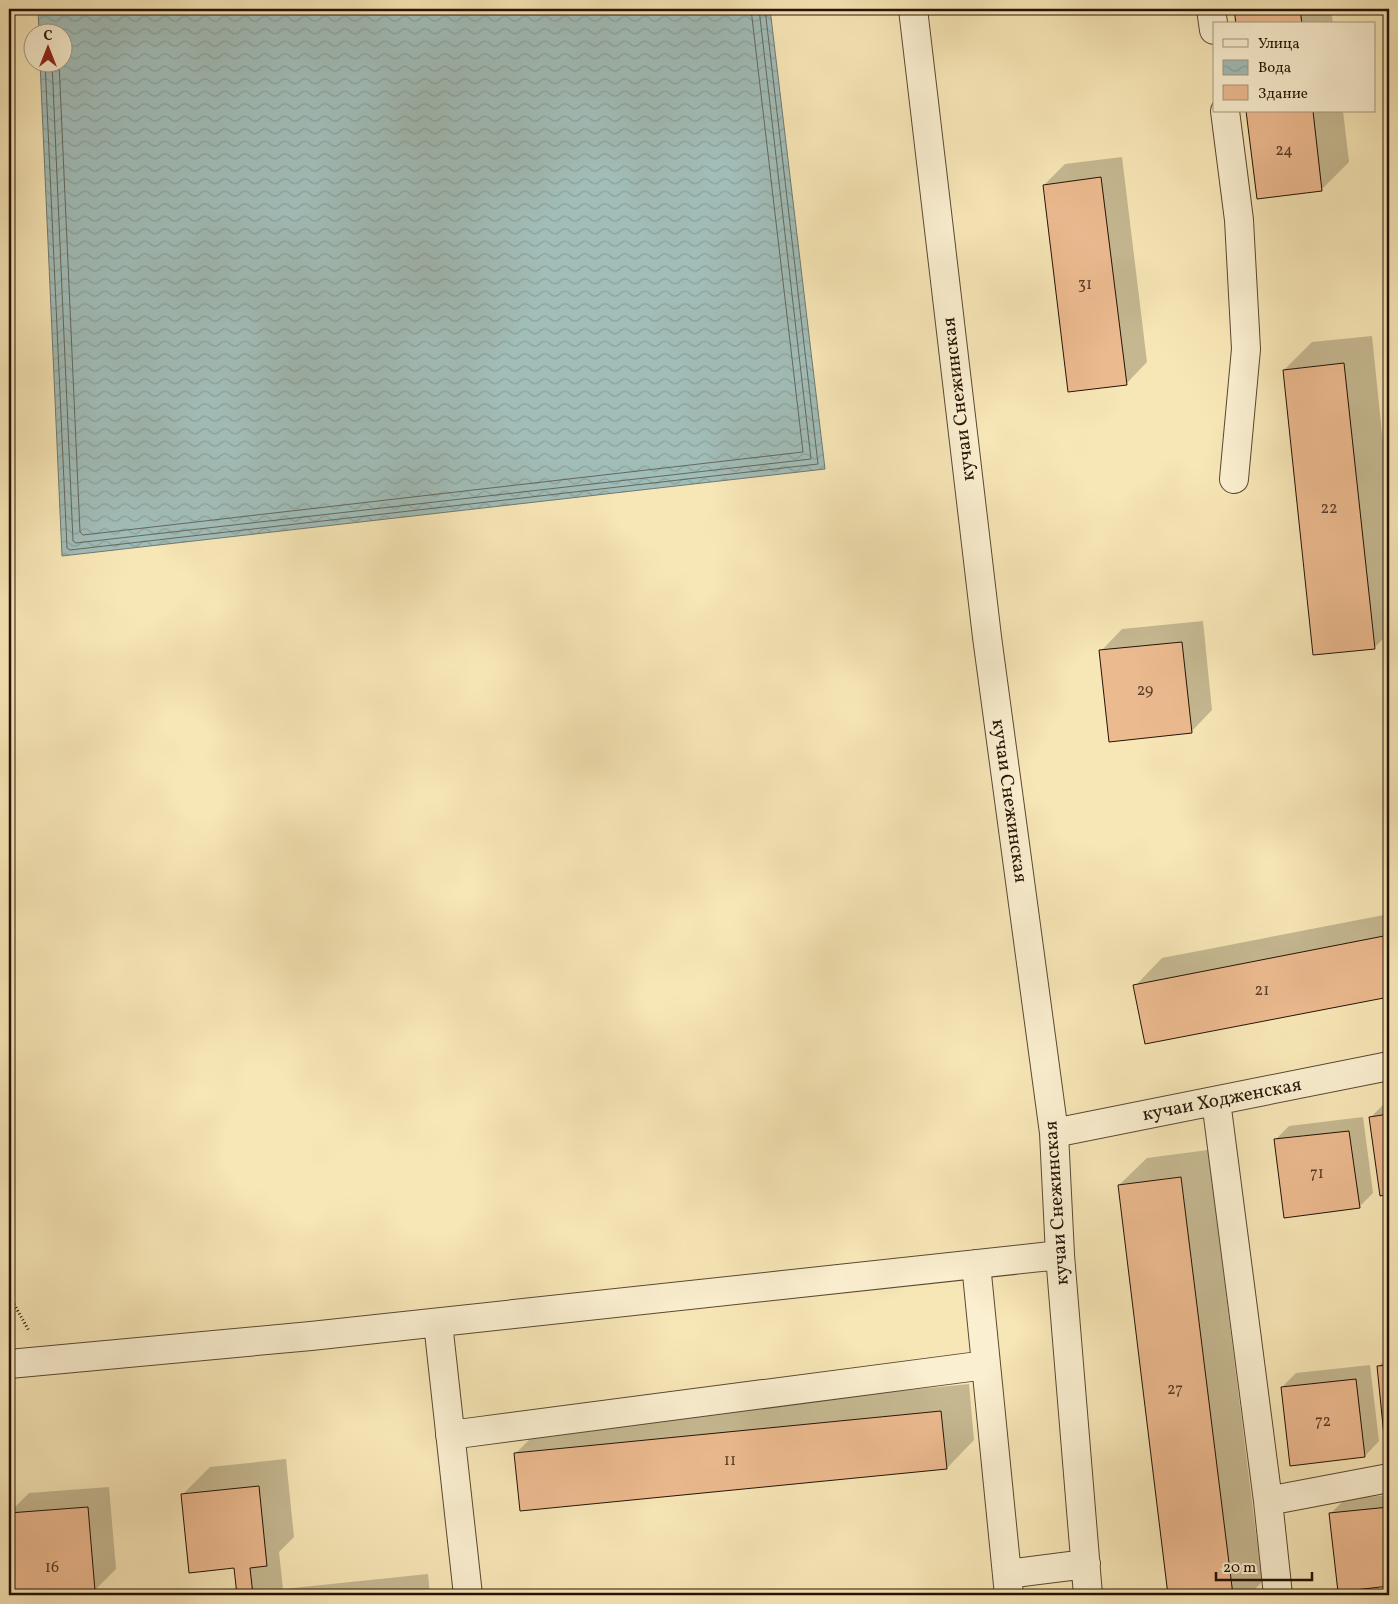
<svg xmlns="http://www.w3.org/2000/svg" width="1398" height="1604" font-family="Vollkorn,serif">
<defs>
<pattern id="water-waves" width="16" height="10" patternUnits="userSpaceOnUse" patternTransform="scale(1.25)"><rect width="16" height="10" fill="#a1bdb8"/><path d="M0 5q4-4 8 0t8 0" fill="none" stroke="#8aa29d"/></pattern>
</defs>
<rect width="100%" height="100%" fill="#f7e6b6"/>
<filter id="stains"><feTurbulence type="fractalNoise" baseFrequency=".004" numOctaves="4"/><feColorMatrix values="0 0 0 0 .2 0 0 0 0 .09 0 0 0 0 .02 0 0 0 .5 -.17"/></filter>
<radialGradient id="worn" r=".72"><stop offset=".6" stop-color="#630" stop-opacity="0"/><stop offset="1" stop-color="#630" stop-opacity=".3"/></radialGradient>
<path fill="url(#water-waves)" stroke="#707971" d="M 38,9 L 770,9 L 825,469 L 62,556 L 40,63 L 62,62 L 62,32 L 39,32 Z"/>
<path fill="#0003" d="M 1235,9 L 1331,9 L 1333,24 L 1237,24 Z
M 1248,111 L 1343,111 L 1349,162 L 1321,190 Z
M 1122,157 L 1147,362 L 1126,384 L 1044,185 L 1065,164 Z
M 1372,336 L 1389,502 L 1389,633 L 1374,648 L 1284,370 L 1312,342 Z
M 1203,621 L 1212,710 L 1191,732 L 1101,651 L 1122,629 Z
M 1389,914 L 1389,995 L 1146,1043 L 1135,986 L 1162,958 Z
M 1385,1103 L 1389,1103 L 1389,1193 L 1381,1194 L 1371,1117 Z
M 1363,1117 L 1373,1193 L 1359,1207 L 1275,1140 L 1289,1126 Z
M 1208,1150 L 1262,1582 L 1249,1595 L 1169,1595 L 1119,1185 L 1147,1158 Z
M 1389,1355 L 1389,1444 L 1386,1444 L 1378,1367 Z
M 1370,1365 L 1379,1441 L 1365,1456 L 1282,1387 L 1296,1373 Z
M 969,1384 L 974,1440 L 947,1468 L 515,1454 L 543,1426 Z
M 286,1459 L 294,1537 L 279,1552 L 283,1589 L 428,1574 L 430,1595 L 232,1595 L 238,1595 L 235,1567 L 182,1495 L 210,1467 Z
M 109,1487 L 116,1569 L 95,1590 L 35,1595 L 9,1595 L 9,1513 L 29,1493 Z
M 1389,1495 L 1389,1584 L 1339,1591 L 1330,1514 L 1345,1499 Z"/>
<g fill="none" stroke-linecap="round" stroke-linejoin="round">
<path stroke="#64685f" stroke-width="1" d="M 45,62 L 67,548 L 70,550 L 818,464 L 765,9
M 52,62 L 73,541 L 76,543 L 811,459 L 759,9
M 59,62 L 80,532 L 83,535 L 803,452 L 751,9"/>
</g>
<path fill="#ecba8f" stroke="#261306" d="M 1234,9 L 1300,9 L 1302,24 L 1236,24 Z
M 1246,111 L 1313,111 L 1322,191 L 1257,199 Z
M 1101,177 L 1127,385 L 1068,392 L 1043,185 Z
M 1344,363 L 1375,649 L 1313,655 L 1283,370 Z
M 1182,642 L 1192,733 L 1109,742 L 1099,650 Z
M 1389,935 L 1389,997 L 1145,1044 L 1133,985 Z
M 1389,1114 L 1389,1194 L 1380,1196 L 1369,1117 Z
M 1349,1131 L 1360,1208 L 1284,1218 L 1274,1139 Z
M 1181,1177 L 1233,1595 L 1168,1595 L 1118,1185 Z
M 1389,1365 L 1389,1445 L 1385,1446 L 1377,1366 Z
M 1356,1379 L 1365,1457 L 1290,1466 L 1281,1387 Z
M 941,1411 L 947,1469 L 520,1511 L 514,1453 Z
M 259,1486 L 267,1566 L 250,1568 L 253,1595 L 237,1595 L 234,1568 L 189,1573 L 181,1494 Z
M 88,1507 L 95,1591 L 50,1595 L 13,1595 L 9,1545 L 9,1513 Z
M 1389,1507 L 1389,1586 L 1338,1592 L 1329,1513 Z
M 9,1549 L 13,1595 L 9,1595 Z"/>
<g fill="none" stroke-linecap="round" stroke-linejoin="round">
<g stroke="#5a4832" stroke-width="30">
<path id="minor" d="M 913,9 L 987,637 L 1054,1133 L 1060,1255 L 1088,1595
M 1211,9 L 1214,30
M 1225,111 L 1239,220 L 1246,349 L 1234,479
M 1216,1101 L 1268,1501 L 1278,1595
M 1054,1133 L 1389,1066
M 976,1264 L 1009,1595
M 438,1323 L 468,1595
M 9,1364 L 311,1336 L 1060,1255
M 450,1435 L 986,1365
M 1268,1501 L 1389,1478
M 1007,1574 L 1086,1564"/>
</g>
<path stroke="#261306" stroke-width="3" stroke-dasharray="1 2.5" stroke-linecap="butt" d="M 9,1295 L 29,1331"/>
<use href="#minor" stroke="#faefd0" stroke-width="28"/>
</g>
<g text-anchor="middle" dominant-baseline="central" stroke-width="4" stroke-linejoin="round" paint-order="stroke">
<g font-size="16" fill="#583d28">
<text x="1284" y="151">24</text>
<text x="1085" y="285">31</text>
<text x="1329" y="509">22</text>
<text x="1145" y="691">29</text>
<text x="1262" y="991">21</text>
<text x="1317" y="1174">71</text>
<text x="1175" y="1390">27</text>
<text x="1323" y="1422">72</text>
<text x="730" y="1461">11</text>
<text x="52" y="1568">16</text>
</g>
<g font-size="19" fill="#261306" stroke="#faefd0">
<text transform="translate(959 399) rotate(-97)">кучаи Снежинская</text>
<text transform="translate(1009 801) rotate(82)">кучаи Снежинская</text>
<text transform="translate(1222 1100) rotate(-11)">кучаи Ходженская</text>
<text transform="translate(1057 1203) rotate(-94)">кучаи Снежинская</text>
</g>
</g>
<rect width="1398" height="1604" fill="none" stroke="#f7e6b6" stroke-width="30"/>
<rect x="10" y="10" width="1378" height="1584" fill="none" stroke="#261306" stroke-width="2.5"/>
<rect x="15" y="15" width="1368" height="1574" fill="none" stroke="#261306"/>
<rect x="1213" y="22" width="162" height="90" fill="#faefd0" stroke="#a5977f"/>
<rect x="1223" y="39" width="25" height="8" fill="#faefd0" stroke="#a5977f"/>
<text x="1258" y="48" font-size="15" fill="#261306">Улица</text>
<rect x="1223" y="60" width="25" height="15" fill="url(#water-waves)" stroke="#a5977f"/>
<text x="1258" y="72" font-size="15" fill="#261306">Вода</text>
<rect x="1223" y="85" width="25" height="15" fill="#ecba8f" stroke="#a5977f"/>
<text x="1258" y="98" font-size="15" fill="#261306">Здание</text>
<g transform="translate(48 48)"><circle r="24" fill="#faefd0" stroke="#a5977f"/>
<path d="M0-4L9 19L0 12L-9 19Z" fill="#8f2418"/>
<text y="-8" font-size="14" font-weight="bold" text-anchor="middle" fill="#261306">С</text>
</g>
<path d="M1216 1572v8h96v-8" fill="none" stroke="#261306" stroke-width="2.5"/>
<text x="1223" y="1572" font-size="15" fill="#261306" stroke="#faefd0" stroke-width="4" paint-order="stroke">20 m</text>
<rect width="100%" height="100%" filter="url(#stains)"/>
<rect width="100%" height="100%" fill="url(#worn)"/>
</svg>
